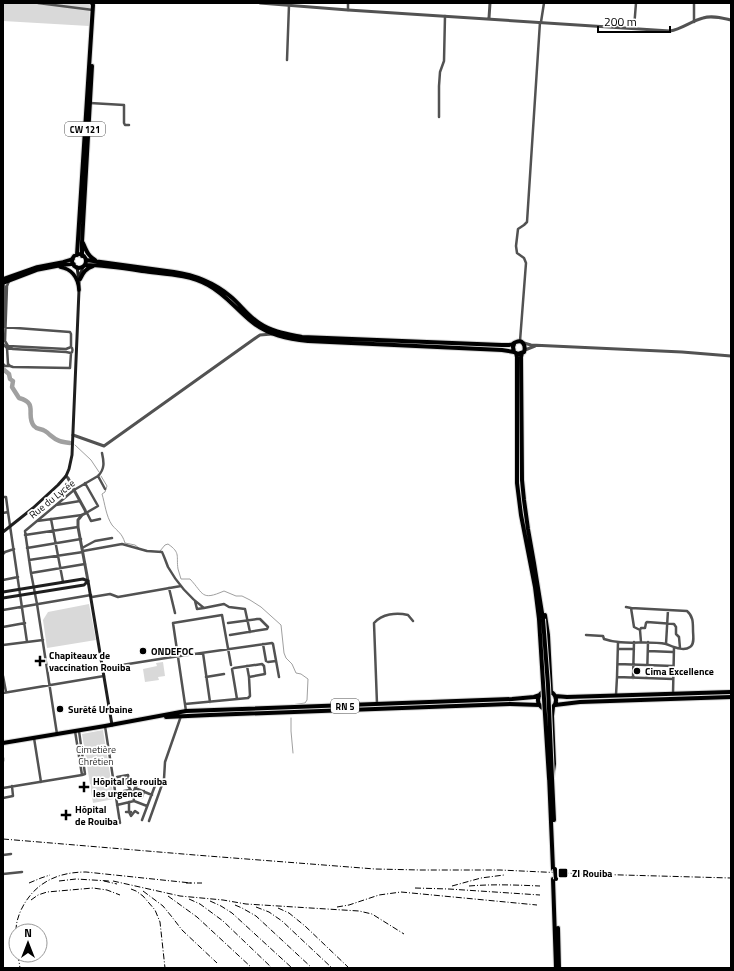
<svg xmlns="http://www.w3.org/2000/svg" width="734" height="971" font-family="'Titillium Web',sans-serif">
<rect width="100%" height="100%" fill="#fff"/>
<path fill="#d9d9d9" d="M 3,3 L 90,3 L 89,26 L 3,21 Z
M 89,604 L 96,640 L 47,648 L 43,620 L 48,612 Z
M 163,662 L 165,676 L 158,677 L 159,680 L 145,682 L 143,669 L 157,666 L 156,663 Z
M 103,730 L 114,799 L 93,803 L 82,734 Z"/>
<g fill="none" stroke-linecap="round" stroke-linejoin="round">
<path stroke="#a0a0a0" stroke-width="1" d="M 75,445 L 91,460 L 99,472
M 101,476 L 107,486 L 105,492 L 102,494 C 105,504 106,516 112,525 C 118,532 122,533 125,543 L 135,545 L 139,548
M 160,551 L 165,545 L 168,544 C 181,553 176,556 178,569 C 179,572 180,576 181,579 L 190,579 C 204,594 201,601 224,591 L 236,596 L 242,596 L 250,600 L 261,607 L 281,625 L 284,653 L 286,658 L 292,664 L 296,673 L 301,674 L 308,679 L 307,700 L 305,703 L 291,705
M 291,718 L 291,731 L 293,753"/>
<path stroke="#a0a0a0" stroke-width="4.5" d="M 3,369 L 9,374 L 10,379 L 13,381 L 12,387 L 19,398 C 39,403 25,415 34,426 C 37,430 41,428 45,431 C 47,432 48,433 50,435 C 57,441 61,442 70,443"/>
<g stroke="#dbdbdb" stroke-width="5.5">
<path id="primary" d="M 60,267 C 72,269 78,278 79,290
M 3,279 L 37,267 L 63,262 L 73,259
M 3,283 L 37,270 L 63,265 L 74,264"/>
</g>
<g stroke="#dbdbdb" stroke-width="6">
<path id="trunk" d="M 83,243 C 86,250 88,256 95,260
M72 261a7 7 0 1 1 14 0a7 7 0 1 1-14 0Z
M 77,255 L 93,5 L 92,3
M 82,256 L 82,242 L 92,66
M 86,260 L 174,272 C 195,275 213,282 230,296 C 240,304 248,316 259,323 C 272,332 287,334 302,337 L 502,345 C 505,345 507,345 509,345 C 515,344 511,344 516,342 C 523,339 526,346 524,352 L 518,354 L 514,352 L 513,347 L 514,344
M 85,265 C 104,265 123,268 142,271 C 164,274 188,274 208,285 C 225,294 236,309 252,322 C 268,335 288,339 308,341 L 502,350 L 514,352
M 80,279 C 83,273 86,268 93,266
M 516,353 L 517,357 L 517,483 L 521,515 L 535,587 L 539,619
M 522,353 L 521,357 L 522,480 L 524,500 L 528,529 L 534,563 L 543,619
M 545,615 L 548,635 L 551,693
M538 700a9 9 0 1 1 18 0a9 9 0 1 1-18 0Z
M 555,696 L 567,697 L 731,692
M 555,705 L 580,702 L 731,697
M 553,707 L 552,716 L 554,764 L 552,778 L 554,820
M 166,717 L 210,715 L 510,704 L 540,705
M 3,743 L 105,726 L 186,711 L 512,699 L 534,697 L 540,695
M 549,775 L 553,869
M 553,879 L 556,968
M 558,928 L 559,968"/>
</g>
<path stroke="#525252" stroke-width="2.5" d="M 38,3 L 93,10
M 348,10 L 348,3
M 541,22 L 544,3
M 694,22 L 694,3
M 634,28 L 636,3
M 287,60 L 289,5
M 90,103 L 124,105 L 124,123 L 125,125 L 129,125
M 439,117 L 439,86 L 440,72 L 444,61 L 445,16
M 3,284 L 5,287 L 3,327
M 3,327 L 70,332 L 71,334 L 71,347
M 520,341 L 526,263 L 524,258 L 517,253 L 516,246 L 518,229 L 524,225 L 527,222 L 540,22
M 3,344 L 7,348 L 13,349 L 66,352 L 71,353 C 73,352 73,348 71,347 L 66,349 L 8,346 L 5,341 L 7,286 L 9,281
M 7,348 L 8,364 L 10,366 L 13,367 L 70,368 L 71,353
M 3,364 L 5,366 L 9,366
M 98,476 L 105,489
M 85,483 L 98,506 L 86,513
M 3,497 L 6,497 L 8,512
M 56,505 L 80,501
M 3,513 L 8,512 L 27,642
M 87,513 L 91,521 L 100,519
M 51,519 L 63,582
M 37,521 L 82,515
M 25,535 L 78,527
M 27,548 L 81,539
M 82,548 L 95,541 L 112,538
M 83,551 L 122,544 L 147,551 L 162,552 C 164,556 166,562 168,567 C 177,583 189,597 204,608 L 224,604 L 229,607 L 245,609 L 250,632
M 3,554 L 5,552 L 14,549
M 29,560 L 83,552
M 31,573 L 85,564
M 3,580 L 18,577
M 169,588 L 175,613
M 92,597 L 110,594 L 118,597 L 181,586
M 195,601 L 197,609 L 204,608
M 626,607 L 631,608 L 634,627 L 640,630 L 641,642
M 3,610 L 91,595
M 228,623 L 257,619 L 260,619 L 268,627 L 267,629 L 230,635
M 3,627 L 25,623
M 640,630 L 641,628 L 645,628 L 646,623 L 647,622 L 674,624 L 676,627 L 676,634 L 679,637 L 680,648
M 586,635 L 603,636 L 604,639 C 623,646 646,640 666,644 C 672,646 683,652 690,647 C 695,644 693,636 693,630 C 693,622 693,616 687,611 L 631,608
M 263,644 L 266,661 L 268,662 L 276,661
M 666,644 L 668,610
M 3,645 L 43,640
M 618,649 L 634,649
M 648,651 L 673,652
M 203,653 L 210,702
M 618,664 L 673,666
M 103,668 L 166,658 L 272,643 L 273,644 L 279,677
M 3,676 L 6,692
M 206,677 L 224,674
M 617,677 L 673,679
M 633,678 L 634,642
M 647,678 L 648,642
M 3,693 L 104,676
M 673,694 L 674,647
M 616,695 L 617,677 L 618,642
M 237,699 L 232,669 L 234,668 L 262,664 L 264,666 L 265,674 L 249,677 L 247,666
M 185,704 L 248,698 L 250,696 L 249,677
M 377,704 L 374,623 C 382,614 396,612 408,615 L 413,621
M 186,711 L 173,623 L 222,615 L 231,665
M 105,726 L 120,823
M 75,731 L 82,775
M 57,734 L 37,604 L 31,573 L 25,531 L 74,490 L 98,476 C 105,469 104,462 102,453
M 34,738 L 41,782
M 3,758 L 3,761
M 128,775 L 129,779 L 117,781 L 117,777 Z
M 126,782 L 133,794
M 138,783 L 135,788 L 152,795
M 114,785 L 129,782 L 147,783 L 156,783 L 142,820
M 3,788 L 82,775 L 85,774 L 79,731
M 125,797 L 124,791 L 130,790
M 142,797 L 144,791
M 3,798 L 13,796 L 12,786
M 134,801 L 133,794 L 135,788
M 129,802 L 129,812 L 131,812
M 117,805 L 134,801 L 147,806
M 126,812 L 129,812 L 131,816 L 135,811 L 138,813
M 149,821 L 164,779 L 165,762 L 181,716
M 3,855 L 11,854
M 3,874 L 22,872"/>
<path stroke="#525252" stroke-width="3" d="M 260,3 L 348,10 L 670,31 C 682,29 691,21 703,18 C 712,15 722,18 731,20
M 489,18 L 490,3
M 524,343 L 531,345 L 682,352 L 731,356
M 525,350 L 535,346
M 73,435 L 104,446 L 257,337 L 260,335 L 272,334
M 66,476 L 68,478 L 74,490 L 85,510 L 86,513 L 82,515 L 78,520 L 78,527 L 88,581"/>
<path stroke="#1f1f1f" stroke-width="3" d="M 80,275 L 83,267
M 3,532 L 33,508 L 58,485 L 66,476 L 69,469 L 72,455 L 79,290 L 79,281 L 77,267
M 88,581 L 112,725
M 3,592 L 83,579 L 88,581
M 3,598 L 84,585 L 88,581"/>
<use href="#primary" stroke="#000" stroke-width="3.5"/>
<use href="#trunk" stroke="#000" stroke-width="4"/>
<path stroke="#000" stroke-width="1" stroke-dasharray="6 2 1 2" stroke-linecap="butt" d="M 3,839 L 195,855 L 375,869 L 420,870 L 500,870 L 586,874 L 731,878
M 59,881 L 76,879 L 109,881
M 104,881 L 117,884
M 113,881 L 180,896 L 223,900 L 246,904 L 359,911 L 372,914 L 404,934
M 29,883 L 41,878 L 50,875
M 186,883 L 202,883
M 452,886 L 481,878 L 504,875
M 469,886 C 493,884 517,885 540,886
M 415,888 L 449,889 L 540,895
M 131,889 L 136,891 L 143,896 L 155,910 L 160,922 L 165,968
M 143,891 L 163,906 L 172,917 L 182,930 L 217,963
M 168,896 L 197,917 L 252,968
M 189,899 L 200,904 L 223,921 L 272,968
M 31,900 L 38,895 L 47,892 L 93,888 L 107,890 L 120,895
M 210,901 L 221,906 L 232,913 L 292,968
M 235,905 L 242,908 L 256,916 L 312,968
M 256,907 L 269,912 L 282,921 L 332,968
M 337,907 L 349,905 L 379,895 L 401,892 L 537,905
M 278,908 L 289,913 L 305,926 L 349,968
M 16,931 C 16,923 18,917 21,910 C 34,883 57,872 86,872 L 191,883
M 18,955 L 20,968"/>
<g stroke="#dbdbdb" stroke-width="6" stroke-linecap="butt">
<path id="trunk-bridge" d="M 539,619 L 549,778
M 543,619 L 548,685 L 552,778
M 555,869 L 556,879"/>
</g>
<use href="#trunk-bridge" stroke="#000" stroke-width="4"/>
</g>
<g fill="#000" stroke="#fff" stroke-width="1.5">
<circle cx="143" cy="651" r="4"/>
<path d="M38 655h4v4h4v4h-4v4h-4v-4h-4v-4h4z"/>
<circle cx="637" cy="671" r="4"/>
<circle cx="60" cy="709" r="4"/>
<path d="M82 781h4v4h4v4h-4v4h-4v-4h-4v-4h4z"/>
<path d="M64 809h4v4h4v4h-4v4h-4v-4h-4v-4h4z"/>
<rect x="558" y="868" width="10" height="10" rx="2"/>
</g>
<g text-anchor="middle" dominant-baseline="central" stroke-width="3.5" stroke-linejoin="round" paint-order="stroke">
<g fill="#fff" stroke="#4c4c4c" stroke-width="1">
<rect x="65" y="122" width="40" height="14" rx="3"/>
<rect x="331" y="699" width="28" height="14" rx="3"/>
</g>
<g font-size="9" font-weight="bold" fill="#000">
<text x="85" y="129">CW 121</text>
<text x="345" y="706">RN 5</text>
</g>
<g font-size="10" fill="#000" stroke="#fff">
<text transform="translate(52 499) rotate(-39)">Rue du Lycée</text>
</g>
<g font-size="10" font-weight="bold" fill="#000" stroke="#fff" text-anchor="start">
<text x="151" y="651">ONDEFOC</text>
<text x="49" y="655">Chapiteaux de<tspan x="49" dy="12">vaccination Rouiba</tspan></text>
<text x="645" y="671">Cima Excellence</text>
<text x="68" y="709">Surêté Urbaine</text>
<text x="93" y="781">Hôpital de rouiba<tspan x="93" dy="12">les urgence</tspan></text>
<text x="75" y="809">Hôpital<tspan x="75" dy="12">de Rouiba</tspan></text>
<text x="572" y="873">ZI Rouiba</text>
</g>
<g font-size="10" fill="#303030" stroke="#fff">
<text x="96" y="749">Cimetière<tspan x="96" dy="12">Chrétien</tspan></text>
</g>
</g>
<rect width="734" height="971" fill="none" stroke="#000000" stroke-width="8"/>
<g transform="translate(28 943)"><circle r="19" fill="#ffffff" stroke="#999999"/>
<path d="M0-3L7 15L0 10L-7 15Z" fill="#000000"/>
<text y="-6" font-size="11" font-weight="bold" text-anchor="middle" fill="#000000">N</text>
</g>
<path d="M598 26v6h72v-6" fill="none" stroke="#000000" stroke-width="2"/>
<text x="604" y="26" font-size="12" fill="#000000" stroke="#ffffff" stroke-width="3" paint-order="stroke">200 m</text>
</svg>
